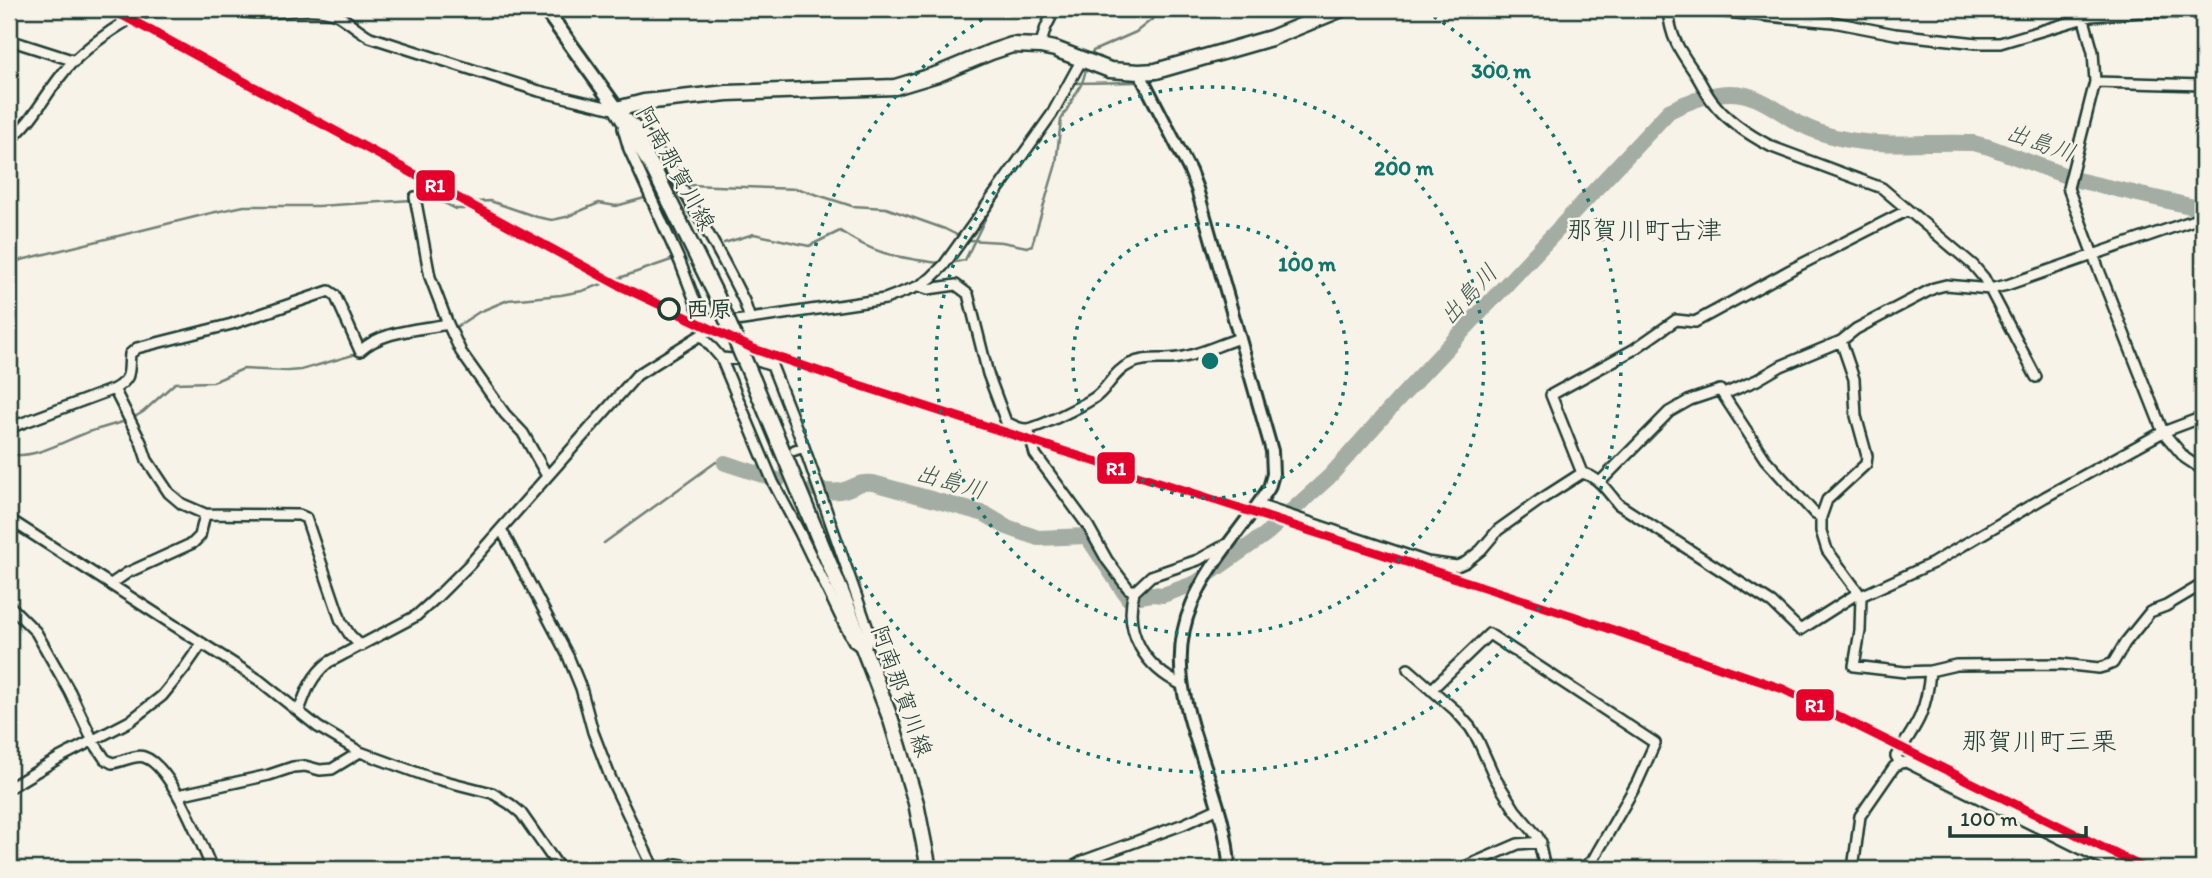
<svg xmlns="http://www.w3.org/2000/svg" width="2212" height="878" font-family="Itim,'Klee One',sans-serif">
<rect width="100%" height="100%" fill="#f7f3e8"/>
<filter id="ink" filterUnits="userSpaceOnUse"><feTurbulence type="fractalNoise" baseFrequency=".0143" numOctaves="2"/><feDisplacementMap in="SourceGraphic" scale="14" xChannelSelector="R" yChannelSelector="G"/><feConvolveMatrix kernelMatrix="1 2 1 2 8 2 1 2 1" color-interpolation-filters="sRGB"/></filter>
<g filter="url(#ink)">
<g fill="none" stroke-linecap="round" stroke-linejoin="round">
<path stroke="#6f8077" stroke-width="2.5" d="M 1346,14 L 1358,9
M 2054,23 L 2089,11 L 2118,9
M 1271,45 L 1324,24
M 1091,58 L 1093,51 L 1136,32 L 1165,9
M 1153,80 L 1230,57
M 1055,116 L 1075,83 L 1137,82
M 688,185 L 799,189 L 852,206 L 886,208 L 945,229 L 959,236
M 418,200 L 429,199 L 442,202 L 456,209 L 464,209 L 476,202 L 490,201 L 537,217 L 552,220 L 566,217 L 599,203 L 616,206 L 648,197
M 968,240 L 1002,242 L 1027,247 L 1032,245 L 1056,164 L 1061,120 L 1082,83 L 1087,67
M 724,243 L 754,234 L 809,246 L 840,231 C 875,255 897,257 938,263
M 9,263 L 211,213 L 244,206 L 318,206 L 412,200
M 950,263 L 965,260 L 991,207
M 453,329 L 479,312 L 508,300 L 561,295 L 582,291 L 674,259
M 391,339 L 447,330
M 133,418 L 143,412 L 175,383 L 213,382 L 243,369 L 288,371 L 301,370 L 360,353
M 9,455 C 37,458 62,442 88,432 C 101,428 113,425 126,421
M 604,543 L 716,462 L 725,463"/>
<path stroke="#a4ada3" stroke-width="16" d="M 725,463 L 778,480
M 814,489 C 824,491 835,493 844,490 C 858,486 856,482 873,483 L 985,514 L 1007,527 L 1038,538 L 1087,536 L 1128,598 L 1152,594 L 1163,595 L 1196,583 L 1266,534 L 1329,477 L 1397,401 L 1669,111 C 1691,100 1721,88 1746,95 C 1765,100 1781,113 1798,123 C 1813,131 1832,137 1849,140 C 1889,147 1932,141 1973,143 L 1989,147 L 2077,180 L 2203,209"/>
<g stroke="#1f3d34" stroke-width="14">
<path id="minor" d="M 234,9 C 264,20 304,3 333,13 C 341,15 359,31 370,37 L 539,91 L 618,110
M 1668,9 C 1670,37 1679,50 1695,73 C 1701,82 1705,92 1712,101 C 1726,120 1751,136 1772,147 L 1882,188 L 1973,265 L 1984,278 L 2036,377
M 1692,9 L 1833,22 L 1895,34 L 1977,43 L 2000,43 L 2091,16 L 2142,12 L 2203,13
M 2081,9 L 2093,52 L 2095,82 L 2068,188 L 2093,255 L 2197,219 L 2203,219
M 9,40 L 75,61
M 1040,46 L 1046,27 L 1055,9
M 2095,82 L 2203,85
M 628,119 C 657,145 673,172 692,206 C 711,237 728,269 744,301 L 750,319
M 623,128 L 629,149 L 680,262 L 700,314 L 721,325
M 9,140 C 32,123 45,95 63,73 C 78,53 119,23 141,14 C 149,11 159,10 168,9
M 415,197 L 430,277 L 448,324 L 461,352 L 505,414 L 523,433 L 547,476
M 919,286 L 928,289 L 956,285 L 968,294 L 988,374 L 1006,422 C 1012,425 1019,429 1026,429 C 1037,429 1091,402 1099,394 C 1110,384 1116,370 1130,364 C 1146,356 1162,361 1178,358 C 1199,355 1220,344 1240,338
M 701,335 L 721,325 L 736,321 L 885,299 L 919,286 L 931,278 L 944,265 L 1052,114 L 1081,61
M 1841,341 L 1854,379 L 1856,416 L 1867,456 L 1866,464 L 1827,500 L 1821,517 L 1821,531 L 1827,550 L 1861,596 L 1860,631 L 1854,666 L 1905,672 L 1930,671
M 721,358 L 758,361 L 772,366 L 804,447 L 795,450
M 114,389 C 133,378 128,372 130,354 L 137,348 L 232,324 L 329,291 L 335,295 L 360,351 C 383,330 418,330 448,324
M 1724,394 L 1757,380 L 1781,366 L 1841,341 L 1856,329 L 1934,288 L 1946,285 L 1990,289 L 2007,285 L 2093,255 L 2163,432 L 2185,458 L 2203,470
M 9,428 L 114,389 L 141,442 L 147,460 L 169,493 L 182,504 L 205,514
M 1028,429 L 1035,454 L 1088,526 L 1107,560 L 1128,588 L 1134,592
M 1582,473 L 1551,395 L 1633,350 L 1676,320 L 1695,322 L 1794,268 L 1908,210
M 1600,482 L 1669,412 L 1690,400 L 1720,390 L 1765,459 L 1815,514 L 1821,517
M 1258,505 L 1427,562 L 1457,566 L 1466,562 L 1481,550 L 1498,530 L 1540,500 L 1582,473 C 1599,477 1607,491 1618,504 L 1772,603 L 1800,630 L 1858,593
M 9,519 L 259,680 L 318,727 L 360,752 L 429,777 L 492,793 L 510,804 L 521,813 L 560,869
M 501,529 L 568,656 L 581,688 L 593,732 L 611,779 L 654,869
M 111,584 L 127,573 L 193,543 L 200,536 L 205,514 L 299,515 L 306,518 L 341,621 L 350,635 L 361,646
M 1861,596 L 1933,563 L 2045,497 L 2163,432 L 2203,417
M 9,605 L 36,632 L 70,692 L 93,741 L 105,759 L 112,763 C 122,762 135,754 144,757 C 171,765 201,843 212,869
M 1408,669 L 1455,710 L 1470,727 L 1478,740 L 1495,778 L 1515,810 L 1538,837 L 1545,869
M 1182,685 C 1145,667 1123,633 1134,592 L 1151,576 L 1198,560 L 1225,545
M 1431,690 L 1489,634 L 1655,743 L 1637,783 L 1598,851 L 1593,860 L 1581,869
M 299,711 C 306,691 312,675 329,662 L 416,616 L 436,598 L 469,565 L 637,375 L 701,335 L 721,358 L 773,482 L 800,533 L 844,624 L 854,642 L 864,649 L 870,637 L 867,626 L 804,447
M 1900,763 L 1896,756 C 1918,724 1927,710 1930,671 L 1956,665 L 2061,664 L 2099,668 L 2106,666 L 2113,663 L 2125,643 L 2150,612 L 2166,606 L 2203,584
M 9,788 L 59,758 L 130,721 L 162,696 L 184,669 L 202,643
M 178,795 L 269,775 L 293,767 L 305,766 L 320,770 L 332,769 L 360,752
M 663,869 L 676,864 L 709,869
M 1069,869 L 1083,861 L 1184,824 L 1219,808
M 1460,869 L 1518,844 L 1541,842
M 1853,869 L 1860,816 L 1894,767 L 1900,763 L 1906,762 L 2122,869"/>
</g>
<g stroke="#1f3d34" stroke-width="16">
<path id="tertiary" d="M 1139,72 L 1190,171 L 1197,189 L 1272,451 L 1273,474 L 1269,488 C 1244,527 1210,561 1192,604 C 1153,693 1227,780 1229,869"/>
</g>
<g stroke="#1f3d34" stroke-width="18">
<path id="secondary" d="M 545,9 L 617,109"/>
</g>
<g stroke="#1f3d34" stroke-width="19">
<path id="primary" d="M 717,297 L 654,170 L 617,109 L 644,102 L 727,93 L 895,87 L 938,74 L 991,52 L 1012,45 L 1040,46 L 1055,49 L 1110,70 L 1139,72 L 1156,71 L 1271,38 L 1342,9
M 753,380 L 849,611 L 891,720 L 916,803 L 929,869"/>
</g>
<use href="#minor" stroke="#f7f3e8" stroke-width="9"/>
<use href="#tertiary" stroke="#f7f3e8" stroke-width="10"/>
<use href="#secondary" stroke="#f7f3e8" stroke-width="12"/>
<use href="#primary" stroke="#f7f3e8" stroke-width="14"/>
<g stroke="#1f3d34" stroke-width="19" stroke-linecap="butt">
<path id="primary-bridge" d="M 717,297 L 753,380"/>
</g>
<use href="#primary-bridge" stroke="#f7f3e8" stroke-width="14"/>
<g stroke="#f7f3e8" stroke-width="14">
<path id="rail-1" d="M 111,9 L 618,285 L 754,349 L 859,385 L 1573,616 L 1783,689 L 2146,869"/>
</g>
<use href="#rail-1" stroke="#e4002b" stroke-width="9"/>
</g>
</g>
<g fill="none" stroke="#0f766e" stroke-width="3.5" stroke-dasharray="3.5 7">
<circle cx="1210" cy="361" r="137"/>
<circle cx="1210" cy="361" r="274"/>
<path d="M1425 11A411 411 0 1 1 995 11"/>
</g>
<circle fill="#f7f3e8" stroke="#1f3d34" stroke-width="3.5" cx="669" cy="309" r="10"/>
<g text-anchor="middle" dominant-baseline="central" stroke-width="5" stroke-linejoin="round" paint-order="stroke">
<g font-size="23" fill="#1f3d34" stroke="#f7f3e8">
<text transform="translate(676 168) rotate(61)">阿南那賀川線</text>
<text transform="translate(902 691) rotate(70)">阿南那賀川線</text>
</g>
<g font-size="23" font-weight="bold" fill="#1f3d34" stroke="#f7f3e8" text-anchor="start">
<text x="686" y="309">西原</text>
</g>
<g font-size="24" font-style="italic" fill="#405950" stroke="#f7f3e8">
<text transform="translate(2041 142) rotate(19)">出島川</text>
<text transform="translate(1468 294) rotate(-47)">出島川</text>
<text transform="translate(951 481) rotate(16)">出島川</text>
</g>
<g font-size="26" fill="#1f3d34" stroke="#f7f3e8">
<text x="1644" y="230">那賀川町古津</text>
<text x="2039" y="741">那賀川町三栗</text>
</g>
</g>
<circle cx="1210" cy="361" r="10" fill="#0f766e" stroke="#f7f3e8" stroke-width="3.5"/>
<g font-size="21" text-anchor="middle" font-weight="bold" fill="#0f766e" stroke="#f7f3e8" stroke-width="5" stroke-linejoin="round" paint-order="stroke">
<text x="1501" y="78">300 m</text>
<text x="1404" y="175">200 m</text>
<text x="1307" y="271">100 m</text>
</g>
<g stroke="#f7f3e8" stroke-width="2.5">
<rect x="415" y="169" width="41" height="33" rx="7" fill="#e4002b"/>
<rect x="1096" y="451" width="40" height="34" rx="7" fill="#e4002b"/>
<rect x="1795" y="688" width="40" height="34" rx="7" fill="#e4002b"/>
</g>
<g font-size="19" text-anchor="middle" font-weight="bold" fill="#fff">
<text x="435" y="192">R1</text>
<text x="1116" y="475">R1</text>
<text x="1815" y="712">R1</text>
</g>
<rect width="2212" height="878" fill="none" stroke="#f7f3e8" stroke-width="35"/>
<rect x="18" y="18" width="2177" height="843" fill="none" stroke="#1f3d34" stroke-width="2.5" filter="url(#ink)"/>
<path d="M1950 826v10h136v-10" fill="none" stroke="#1f3d34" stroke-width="3.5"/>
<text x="1960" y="826" font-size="21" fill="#1f3d34" stroke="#f7f3e8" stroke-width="5" paint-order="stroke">100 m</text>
</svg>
